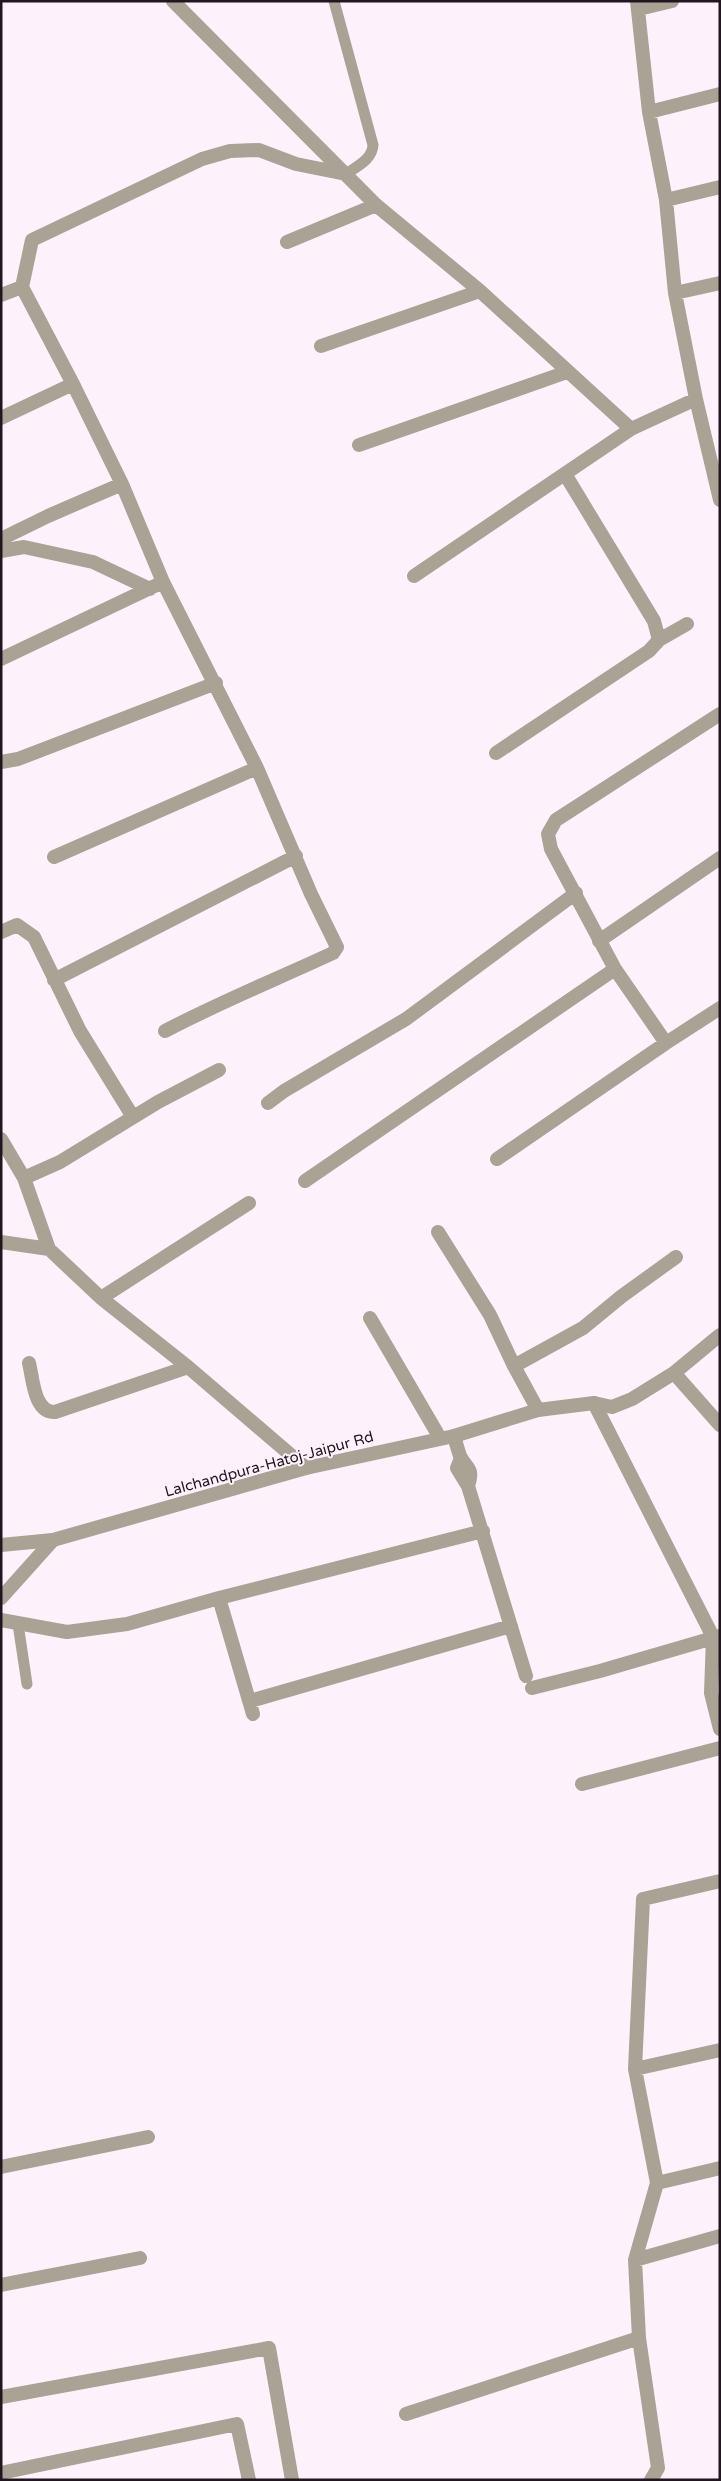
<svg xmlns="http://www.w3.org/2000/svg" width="721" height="2481" font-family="'Varela Round',sans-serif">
<rect width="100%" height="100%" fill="#fdf2fc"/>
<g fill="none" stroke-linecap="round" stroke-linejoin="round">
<path stroke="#a9a295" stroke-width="11" d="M 334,1 L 373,145 C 372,160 357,166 346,174
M 18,1624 L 27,1684"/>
<path stroke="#a9a295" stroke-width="14" d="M 173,1 L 376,205 L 480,291 L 631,429
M 637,1 L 649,112 L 666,200 L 675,293 L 696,399 L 720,500
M 639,9 L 672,1
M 649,112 L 720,94
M 666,200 L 720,187
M 287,242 L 376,205
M 675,293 L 720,283
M 1,295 L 22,287
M 321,346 L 480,291
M 1,418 L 73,384
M 359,445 L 567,372
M 1,539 L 48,516 L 122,484
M 1,551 L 24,547 L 93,562 L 150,589
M 414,576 L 631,429 L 696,399
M 659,640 L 687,624
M 1,659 L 163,582
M 720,714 L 556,820 L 548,834 L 551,849 L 615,969 L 666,1043 L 720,1008
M 496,753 L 649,651 L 659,640 L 654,621 L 565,474
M 1,762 L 18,759 L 216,683
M 54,857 L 257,768
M 1,932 L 17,925 L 34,937 L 80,1031 L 133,1117
M 599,941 L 720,858
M 54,980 L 296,856
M 165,1031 C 220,1002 277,979 333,953 L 337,947 L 311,894 L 257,768 L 163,582 L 122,484 L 73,384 L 22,287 L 32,240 L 202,159 L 230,151 L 259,150 L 296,164 L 346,174
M 268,1103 L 284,1091 L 406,1019 L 576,893
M 1,1139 L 24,1178 L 49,1249 L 101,1298 L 188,1367 L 306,1468
M 497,1159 L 666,1043
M 24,1178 L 60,1162 L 158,1102 L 219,1070
M 305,1181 L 615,969
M 438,1232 L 490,1315 L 514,1366 L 538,1410
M 1,1242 L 49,1249
M 101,1298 L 249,1203
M 370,1318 L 440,1438
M 29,1363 C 33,1379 34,1413 55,1412 L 188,1367
M 514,1366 L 583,1328 L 622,1296 L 676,1257
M 674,1373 L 720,1425
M 594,1403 L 713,1637 L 711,1693 L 720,1729
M 454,1436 C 456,1443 458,1450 460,1456 C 467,1470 474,1467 468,1486 L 526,1676
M 461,1458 L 457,1468 L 468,1486
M 1,1598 L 53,1540
M 219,1598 L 253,1714
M 1,1620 L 67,1632 L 127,1624 L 219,1598 L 483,1531
M 532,1688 L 600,1671 L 720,1636
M 250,1701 L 511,1626
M 582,1784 L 720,1748
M 635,2069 L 720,2050
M 1,2167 L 148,2137
M 657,2183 L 720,2168
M 635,2260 L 720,2236
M 1,2285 L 140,2258
M 1,2397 L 269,2348 L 292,2480
M 406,2414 L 639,2338
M 1,2473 L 237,2424 L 249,2480
M 651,2480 L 658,2468 L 639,2338 L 635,2260 L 657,2183 L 635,2069 L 643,1899 L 720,1881"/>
<path stroke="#a9a295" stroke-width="14" d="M 1,1545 L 53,1540 L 306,1468 L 454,1436 L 538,1410 L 594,1403 L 612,1407 L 632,1399 L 674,1373 L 720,1335"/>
</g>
<g text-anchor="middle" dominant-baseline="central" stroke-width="4" stroke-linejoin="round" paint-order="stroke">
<g font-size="15" fill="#201720" stroke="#fdf2fc">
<text transform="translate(269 1464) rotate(-15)">Lalchandpura-Hatoj-Jaipur Rd</text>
</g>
</g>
<rect width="721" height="2481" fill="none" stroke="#201720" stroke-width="5"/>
</svg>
